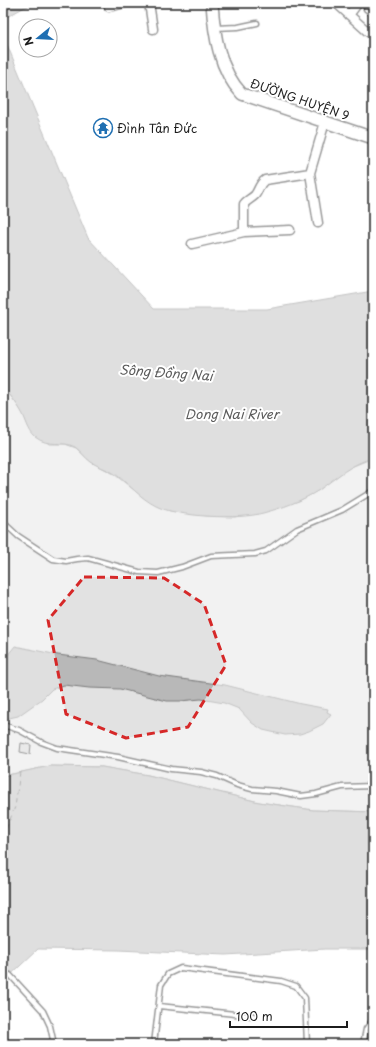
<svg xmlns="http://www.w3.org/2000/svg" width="376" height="1047" font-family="'Playpen Sans',sans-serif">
<rect width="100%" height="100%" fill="#fff"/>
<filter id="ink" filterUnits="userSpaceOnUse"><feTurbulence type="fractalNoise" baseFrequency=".025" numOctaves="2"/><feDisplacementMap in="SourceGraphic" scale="8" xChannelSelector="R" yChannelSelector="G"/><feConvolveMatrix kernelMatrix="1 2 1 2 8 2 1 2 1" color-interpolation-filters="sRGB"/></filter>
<g filter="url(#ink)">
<path fill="#e2e2e2" stroke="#7f7f7f" d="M 3,386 L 22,411 L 29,428 L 49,444 L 65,444 L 76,448 L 91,462 L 114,474 L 144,498 L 170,511 L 207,516 L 235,517 L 299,501 L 319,490 L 346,469 L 373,458 L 373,812 L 313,810 L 259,802 L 148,775 L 102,767 L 50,766 L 3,776 Z"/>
<path fill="#b8b8b8" stroke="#7a7a7a" d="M 3,3 L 36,3 L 23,8 L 3,19 Z
M 3,35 L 88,238 L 154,309 L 267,309 L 373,291 L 373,458 C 352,463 336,478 319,490 C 302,501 282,508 263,513 C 240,520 177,517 156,506 C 140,498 129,484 115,474 C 108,469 98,467 91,462 C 85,458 81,451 75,447 C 62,440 49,448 35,437 C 28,431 26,419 21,411 C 16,402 9,394 3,386 Z
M 15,646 L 58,655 L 97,660 L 159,676 L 225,685 L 301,704 L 328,709 L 327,712 L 331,714 L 323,724 L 309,731 L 300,734 L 285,735 L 263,730 L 252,723 L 239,709 L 224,703 L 201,699 L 180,701 L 167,701 L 120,689 L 89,688 L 64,685 L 52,689 L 42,699 L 18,716 L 9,718 L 3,717 L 3,661 Z
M 50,766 L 102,767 L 148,775 L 259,802 L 313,810 L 373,812 L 373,949 L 325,949 L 225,955 L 118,950 L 38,949 L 3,982 L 3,776 Z"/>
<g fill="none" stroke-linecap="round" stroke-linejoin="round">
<path stroke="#5a5a5a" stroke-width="1" stroke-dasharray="5 4" stroke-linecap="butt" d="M 3,837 L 15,807 L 20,772
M 3,965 L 10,974"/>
</g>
<path fill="#cecece" stroke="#1c1c1c" d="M 106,122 L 109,129 L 100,133 L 97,126 Z
M 21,743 L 31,745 L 30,754 L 20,752 Z"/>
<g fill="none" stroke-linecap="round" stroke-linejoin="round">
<g stroke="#1c1c1c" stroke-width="7">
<path id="service" d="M 367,3 L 366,9 L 371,13
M 215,28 L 238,27 L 257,23
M 3,522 L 18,536 L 53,559 L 66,561 L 77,559 L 88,558 L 139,572 L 158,573 L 182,567 L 211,556 L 255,554 L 266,551 L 297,529 L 342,510 L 373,491
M 3,725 L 19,730 L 41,742 L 57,748 L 118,757 L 171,769 L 201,772 L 217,776 L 237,785 L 252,789 L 276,791 L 301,796 L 316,794 L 342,787 L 373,786
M 10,975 L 43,1011 L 50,1026 L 54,1044
M 159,1006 L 254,1016
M 154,1044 L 161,985 L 168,974 L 181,968 L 281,981 L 296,986 L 305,998 L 307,1044
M 363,1044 L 366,1029 L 373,1020"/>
</g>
<g stroke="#1c1c1c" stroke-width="11">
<path id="minor" d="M 149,3 L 153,29
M 336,3 L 368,32
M 109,7 L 125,3
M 349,15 L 358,3
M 318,223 L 310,173 L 325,122
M 290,230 L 244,232 L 244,204 C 247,200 251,199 255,195 C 259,190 259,184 265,180 L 310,173
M 192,244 L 244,232"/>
</g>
<g stroke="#1c1c1c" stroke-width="14">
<path id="tertiary" d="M 212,3 C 214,34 219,70 242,94 L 373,138"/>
</g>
<use href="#service" stroke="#fff" stroke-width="4"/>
<use href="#minor" stroke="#fff" stroke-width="8"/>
<use href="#tertiary" stroke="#fff" stroke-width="11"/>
</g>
</g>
<path d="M0 0H376V1047H0ZM 84,577 L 164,578 L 204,604 L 226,665 L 188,727 L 126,738 L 66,714 L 48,620 Z" fill="#fff" fill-opacity=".55" fill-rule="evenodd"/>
<path fill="none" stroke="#d62828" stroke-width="3" stroke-dasharray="8 5" stroke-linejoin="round" d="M 84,577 L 164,578 L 204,604 L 226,665 L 188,727 L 126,738 L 66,714 L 48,620 Z"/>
<defs>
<g id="temple-ring" transform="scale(1)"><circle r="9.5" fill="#fff" stroke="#1f6fb2" stroke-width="1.5"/><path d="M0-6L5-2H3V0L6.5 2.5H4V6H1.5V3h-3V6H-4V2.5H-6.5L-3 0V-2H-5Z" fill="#1f6fb2"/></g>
</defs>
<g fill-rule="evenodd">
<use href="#temple-ring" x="103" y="128"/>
</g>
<g text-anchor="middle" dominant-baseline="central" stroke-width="4" stroke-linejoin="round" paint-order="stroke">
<g font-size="12" fill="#1c1c1c" stroke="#fff">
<text transform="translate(300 99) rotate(19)">ĐƯỜNG HUYỆN 9</text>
</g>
<g font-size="12" fill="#1c1c1c" stroke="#fff" text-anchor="start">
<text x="117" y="128">Đình Tân Đức</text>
</g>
<g font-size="13" font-style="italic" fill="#5a5a5a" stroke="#fff">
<text transform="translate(166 372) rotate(4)">Sông Đồng Nai</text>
<text x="232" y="413">Dong Nai River</text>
</g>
</g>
<rect width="376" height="1047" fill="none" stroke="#fff" stroke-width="16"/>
<rect x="8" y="8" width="360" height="1031" fill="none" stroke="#1c1c1c" stroke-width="1.5" filter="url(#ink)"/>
<g transform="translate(38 38) rotate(252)"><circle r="19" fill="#ffffff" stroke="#a4a4a4"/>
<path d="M0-3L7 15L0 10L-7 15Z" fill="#1f6fb2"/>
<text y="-6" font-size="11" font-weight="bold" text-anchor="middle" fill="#1c1c1c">N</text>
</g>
<path d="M230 1021v6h117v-6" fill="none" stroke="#1c1c1c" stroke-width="2"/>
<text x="236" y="1021" font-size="12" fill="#1c1c1c" stroke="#ffffff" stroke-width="3" paint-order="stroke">100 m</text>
</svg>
